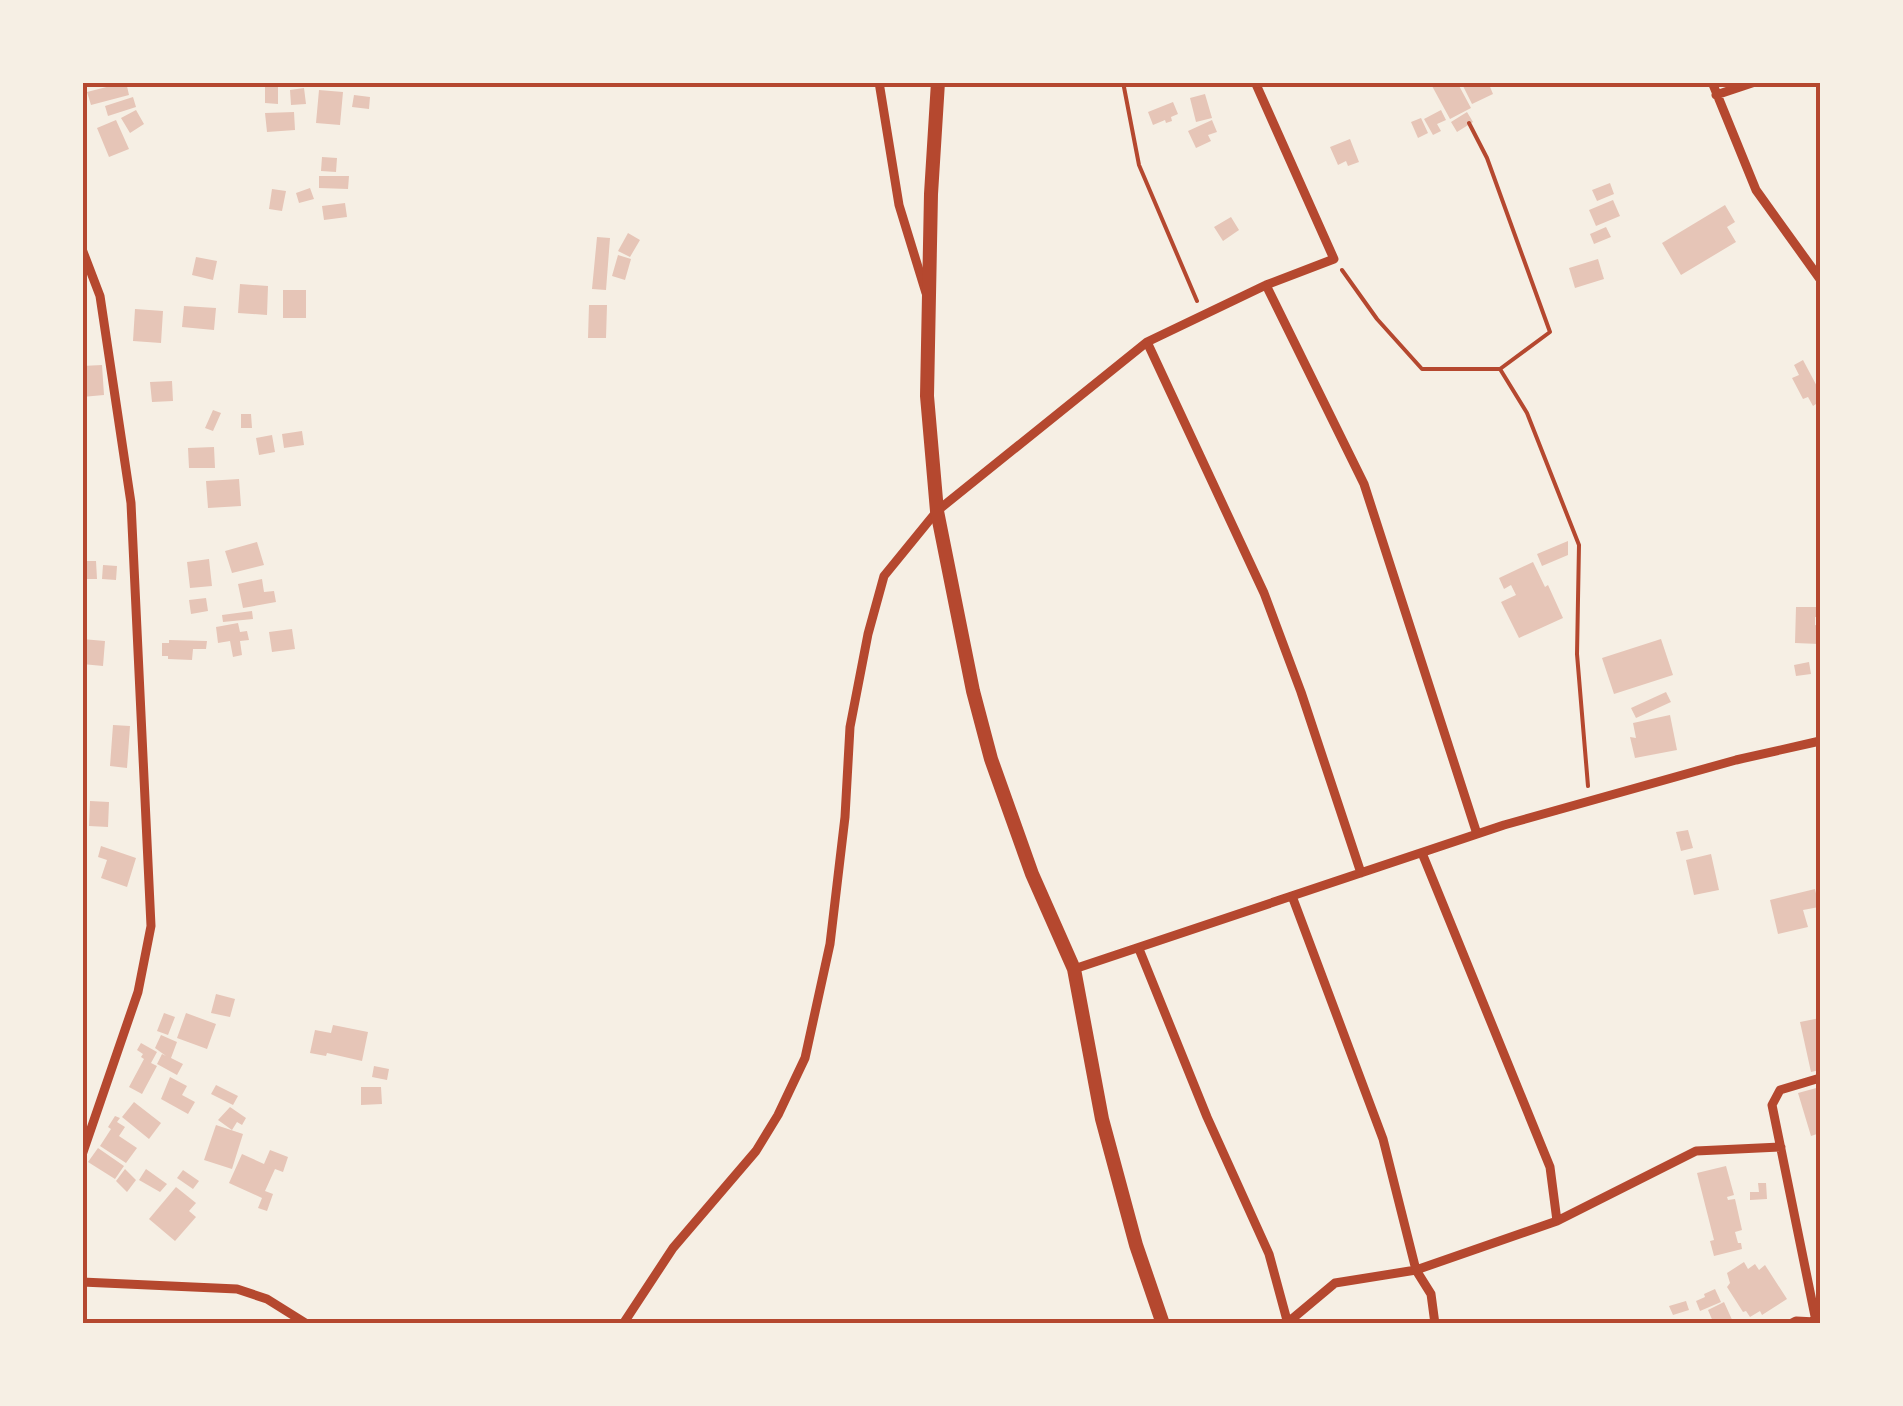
<svg xmlns="http://www.w3.org/2000/svg" width="1903" height="1406" font-family="'Work Sans',sans-serif">
<rect width="100%" height="100%" fill="#f6efe4"/>
<path fill="#e6c5b7" d="M 126,82 L 129,95 L 91,105 L 87,92 Z
M 1439,82 L 1457,82 L 1471,108 L 1450,119 L 1432,86 Z
M 1461,82 L 1488,82 L 1493,94 L 1472,104 Z
M 265,86 L 278,86 L 278,104 L 265,103 Z
M 304,88 L 306,104 L 291,105 L 290,90 Z
M 319,90 L 343,92 L 340,125 L 316,123 Z
M 1205,94 L 1212,118 L 1196,122 L 1190,98 Z
M 354,95 L 370,97 L 369,109 L 352,107 Z
M 133,97 L 136,107 L 108,116 L 105,106 Z
M 1173,102 L 1178,114 L 1171,117 L 1172,121 L 1166,123 L 1165,120 L 1153,125 L 1148,112 Z
M 136,110 L 144,124 L 130,133 L 121,118 Z
M 1441,110 L 1446,120 L 1437,124 L 1441,131 L 1433,135 L 1424,119 Z
M 294,112 L 295,130 L 267,132 L 265,113 Z
M 1467,112 L 1473,122 L 1457,132 L 1451,122 Z
M 1421,118 L 1428,133 L 1418,138 L 1411,122 Z
M 116,120 L 129,149 L 109,157 L 97,128 Z
M 1212,120 L 1217,132 L 1208,135 L 1211,141 L 1196,148 L 1188,131 Z
M 1350,139 L 1359,162 L 1348,166 L 1346,161 L 1338,165 L 1330,147 Z
M 322,157 L 337,158 L 336,172 L 321,171 Z
M 319,176 L 349,176 L 348,189 L 319,188 Z
M 1610,183 L 1614,194 L 1597,201 L 1592,190 Z
M 310,188 L 314,199 L 299,203 L 296,193 Z
M 272,189 L 286,191 L 282,211 L 269,209 Z
M 1613,200 L 1620,216 L 1596,226 L 1589,210 Z
M 345,203 L 347,217 L 324,220 L 322,206 Z
M 1725,205 L 1735,222 L 1727,227 L 1736,242 L 1681,275 L 1662,243 Z
M 1231,217 L 1239,230 L 1223,241 L 1214,227 Z
M 1606,227 L 1611,237 L 1594,244 L 1590,234 Z
M 628,233 L 640,240 L 630,257 L 618,251 Z
M 597,237 L 610,238 L 606,290 L 592,289 Z
M 618,255 L 631,259 L 625,280 L 612,276 Z
M 196,257 L 217,261 L 213,280 L 192,275 Z
M 1598,259 L 1604,279 L 1575,288 L 1569,268 Z
M 240,284 L 268,286 L 267,315 L 238,313 Z
M 283,290 L 306,290 L 306,318 L 283,318 Z
M 589,305 L 607,305 L 606,338 L 588,338 Z
M 184,306 L 216,308 L 214,330 L 182,327 Z
M 135,309 L 163,311 L 161,343 L 133,341 Z
M 1803,360 L 1820,392 L 1820,413 L 1816,404 L 1813,406 L 1808,397 L 1803,399 L 1792,378 L 1799,375 L 1794,365 Z
M 102,365 L 104,395 L 82,397 L 82,366 Z
M 172,381 L 173,401 L 152,402 L 150,382 Z
M 213,410 L 221,413 L 213,431 L 205,428 Z
M 241,414 L 251,414 L 252,428 L 241,428 Z
M 302,431 L 304,445 L 284,448 L 282,434 Z
M 272,435 L 275,452 L 259,455 L 256,438 Z
M 214,447 L 215,468 L 189,468 L 188,448 Z
M 239,479 L 241,506 L 208,508 L 206,481 Z
M 1568,541 L 1568,555 L 1542,566 L 1537,554 Z
M 257,542 L 264,565 L 232,573 L 225,551 Z
M 209,559 L 212,586 L 190,588 L 187,562 Z
M 82,561 L 96,561 L 97,579 L 87,579 L 87,589 L 82,589 Z
M 1533,562 L 1545,587 L 1548,585 L 1563,618 L 1519,638 L 1501,602 L 1516,595 L 1511,585 L 1504,589 L 1499,578 Z
M 103,565 L 117,566 L 116,580 L 102,579 Z
M 262,579 L 264,592 L 274,591 L 276,602 L 243,608 L 238,584 Z
M 206,598 L 208,611 L 191,614 L 189,600 Z
M 1796,607 L 1820,607 L 1820,617 L 1815,617 L 1815,625 L 1819,626 L 1819,644 L 1795,643 Z
M 252,611 L 253,619 L 223,622 L 222,615 Z
M 238,623 L 240,632 L 247,631 L 249,640 L 240,641 L 242,655 L 233,657 L 230,641 L 218,643 L 216,627 Z
M 292,629 L 295,649 L 272,652 L 269,632 Z
M 82,639 L 105,641 L 103,666 L 82,664 Z
M 1661,639 L 1673,675 L 1614,694 L 1602,658 Z
M 169,640 L 207,641 L 206,649 L 193,649 L 192,660 L 168,659 L 168,656 L 162,656 L 162,643 L 169,643 Z
M 1809,662 L 1811,674 L 1796,676 L 1794,665 Z
M 1666,692 L 1671,702 L 1636,718 L 1631,708 Z
M 1670,715 L 1677,750 L 1635,758 L 1630,737 L 1636,738 L 1633,723 Z
M 113,725 L 130,726 L 127,768 L 110,766 Z
M 90,801 L 109,802 L 108,827 L 89,826 Z
M 1688,830 L 1693,848 L 1681,851 L 1676,832 Z
M 101,846 L 136,858 L 127,887 L 101,878 L 107,860 L 98,857 Z
M 1711,854 L 1719,890 L 1694,895 L 1686,860 Z
M 1815,889 L 1819,907 L 1803,910 L 1808,927 L 1778,934 L 1770,900 Z
M 216,994 L 235,999 L 230,1017 L 211,1013 Z
M 164,1013 L 175,1017 L 168,1035 L 157,1031 Z
M 186,1013 L 216,1024 L 207,1049 L 177,1038 Z
M 1820,1018 L 1820,1070 L 1811,1072 L 1800,1022 Z
M 333,1025 L 368,1032 L 362,1061 L 327,1053 L 326,1056 L 310,1053 L 315,1030 L 331,1033 Z
M 161,1035 L 177,1042 L 171,1058 L 183,1064 L 177,1075 L 157,1064 L 162,1054 L 166,1056 L 155,1048 Z
M 141,1043 L 157,1052 L 151,1063 L 157,1066 L 142,1094 L 129,1087 L 144,1059 L 141,1057 L 143,1054 L 137,1050 Z
M 374,1066 L 389,1069 L 387,1080 L 372,1077 Z
M 170,1077 L 187,1086 L 182,1095 L 195,1102 L 188,1114 L 161,1099 Z
M 216,1085 L 238,1096 L 233,1105 L 211,1094 Z
M 361,1087 L 381,1087 L 382,1104 L 361,1105 Z
M 1820,1087 L 1820,1133 L 1811,1136 L 1798,1093 Z
M 134,1102 L 161,1123 L 149,1139 L 122,1117 Z
M 230,1107 L 246,1118 L 242,1125 L 237,1122 L 232,1130 L 218,1120 Z
M 115,1116 L 120,1118 L 117,1122 L 125,1127 L 119,1136 L 137,1148 L 126,1163 L 100,1146 L 111,1129 L 108,1127 Z
M 216,1125 L 243,1134 L 232,1169 L 204,1160 Z
M 98,1148 L 124,1166 L 115,1179 L 88,1162 Z
M 270,1150 L 288,1157 L 283,1172 L 275,1169 L 265,1191 L 273,1194 L 267,1211 L 258,1208 L 262,1198 L 229,1183 L 242,1154 L 264,1164 Z
M 1726,1166 L 1734,1195 L 1727,1197 L 1728,1200 L 1735,1199 L 1742,1230 L 1735,1232 L 1738,1243 L 1741,1243 L 1742,1249 L 1714,1256 L 1710,1241 L 1714,1240 L 1697,1173 Z
M 125,1169 L 136,1180 L 127,1192 L 116,1181 Z
M 146,1169 L 167,1184 L 160,1192 L 139,1180 Z
M 183,1170 L 199,1181 L 193,1189 L 177,1178 Z
M 1758,1183 L 1766,1183 L 1767,1199 L 1750,1200 L 1750,1192 L 1759,1192 Z
M 176,1187 L 196,1203 L 189,1211 L 196,1217 L 175,1241 L 149,1219 Z
M 1744,1262 L 1748,1269 L 1755,1264 L 1759,1270 L 1765,1265 L 1787,1299 L 1762,1315 L 1760,1311 L 1750,1317 L 1746,1311 L 1743,1312 L 1727,1287 L 1730,1283 L 1727,1273 Z
M 1715,1289 L 1721,1302 L 1700,1311 L 1696,1301 L 1705,1297 L 1704,1294 Z
M 1686,1301 L 1689,1310 L 1673,1315 L 1669,1306 Z
M 1724,1302 L 1734,1324 L 1714,1324 L 1708,1310 Z"/>
<g fill="none" stroke-linecap="round" stroke-linejoin="round">
<path stroke="#b5482f" stroke-width="4" d="M 1123,82 L 1139,165 L 1197,301
M 1469,123 L 1487,158 L 1550,332 L 1500,369
M 1342,270 L 1377,319 L 1422,369 L 1500,369 L 1527,413 L 1579,545 L 1577,654 L 1588,786"/>
<path stroke="#b5482f" stroke-width="9" d="M 879,82 L 899,205 L 926,293
M 1712,82 L 1756,190 L 1820,279
M 1716,95 L 1755,82
M 82,249 L 100,296 L 131,503 L 151,926 L 138,992 L 82,1155
M 1266,285 L 1364,484 L 1477,834
M 1147,342 L 1264,593 L 1301,692 L 1361,873
M 1422,853 L 1550,1167 L 1557,1221
M 1292,896 L 1383,1139 L 1416,1270 L 1431,1294 L 1435,1324
M 1139,949 L 1207,1117 L 1269,1254 L 1288,1324
M 1074,969 L 1504,825 L 1736,760 L 1820,741
M 82,1282 L 237,1289 L 267,1299 L 307,1324
M 1816,1321 L 1772,1105 L 1780,1090 L 1820,1078
M 623,1324 L 673,1248 L 756,1151 L 778,1115 L 805,1058 L 830,944 L 845,817 L 850,727 L 868,634 L 884,576 L 937,511 L 1147,342 L 1266,285 L 1334,259 L 1255,82
M 1286,1324 L 1335,1283 L 1416,1270 L 1557,1221 L 1696,1151 L 1781,1147
M 1790,1324 L 1796,1321 L 1816,1322"/>
<path stroke="#b5482f" stroke-width="14" d="M 938,82 L 931,194 L 927,396 L 937,511 L 973,691 L 991,759 L 1032,874 L 1074,969 L 1102,1119 L 1136,1245 L 1163,1324"/>
</g>
<rect width="1903" height="1406" fill="none" stroke="#f6efe4" stroke-width="170"/>
<rect x="85" y="85" width="1733" height="1236" fill="none" stroke="#b5482f" stroke-width="4"/>
</svg>
